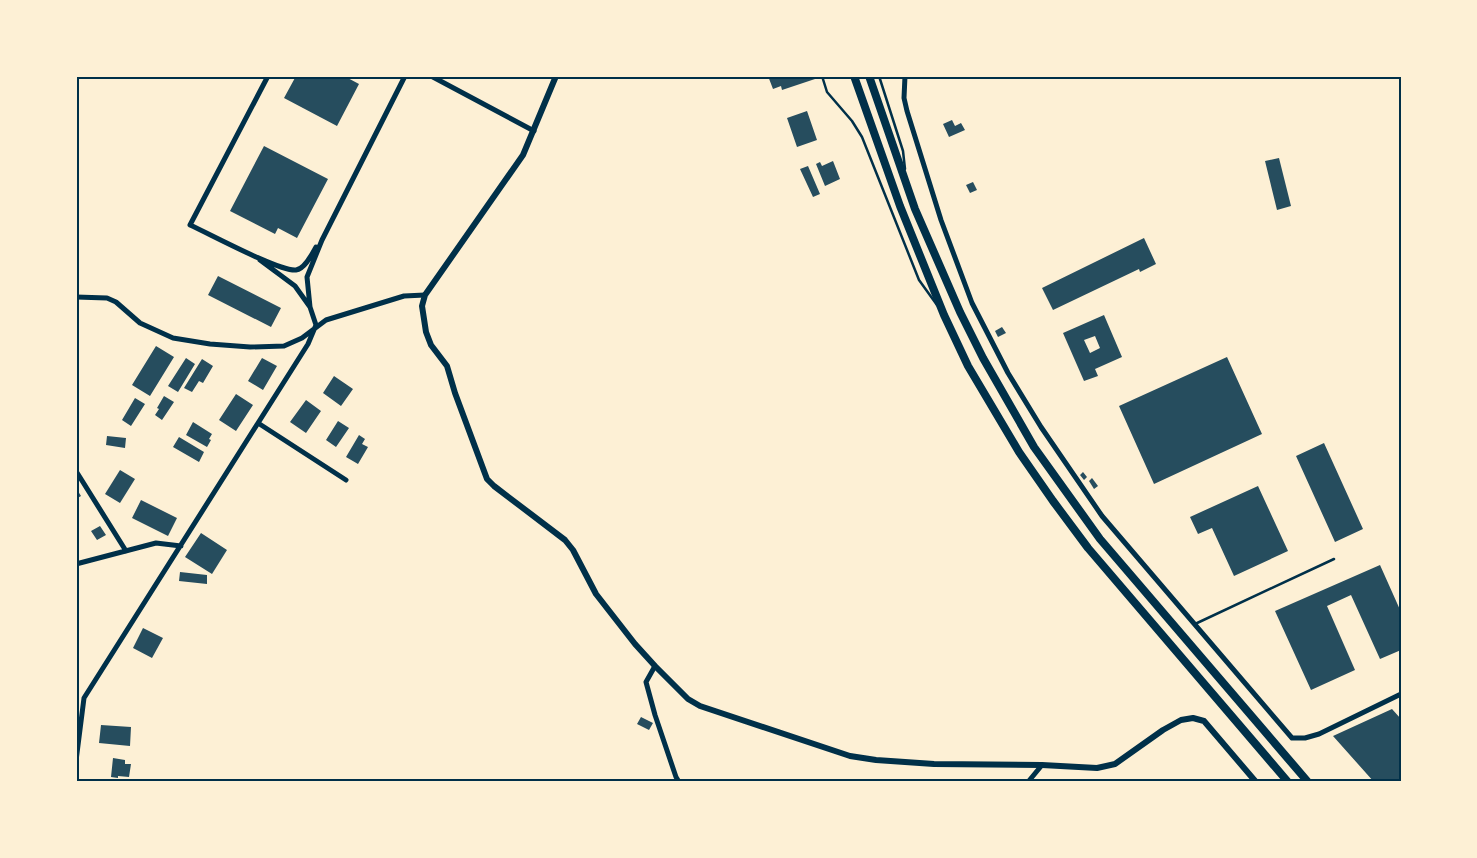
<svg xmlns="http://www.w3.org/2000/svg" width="1477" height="858" font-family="Merriweather,serif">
<rect width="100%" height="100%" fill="#fdf0d5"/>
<path fill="#264d5e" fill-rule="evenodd" d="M 296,76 L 344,76 L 359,84 L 337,126 L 284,98 Z
M 768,76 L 821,76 L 821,77 L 782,90 L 781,86 L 773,89 Z
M 807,111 L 817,140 L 797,147 L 787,118 Z
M 952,120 L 955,126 L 961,123 L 965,130 L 949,137 L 943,124 Z
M 264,146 L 328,179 L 297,238 L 278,228 L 275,234 L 230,211 Z
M 1279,158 L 1291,206 L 1277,210 L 1265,161 Z
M 833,161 L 840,179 L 825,186 L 816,164 L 820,162 L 822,166 Z
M 808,166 L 820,194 L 813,197 L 800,169 Z
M 973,182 L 977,190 L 970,193 L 966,185 Z
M 1144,238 L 1156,264 L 1140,272 L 1139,269 L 1053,310 L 1042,288 Z
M 218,276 L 281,308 L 271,327 L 208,295 Z
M 1104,315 L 1122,357 L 1095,369 L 1098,376 L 1084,381 L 1063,333 ZM 1095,336 L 1100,348 L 1090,353 L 1084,340 Z
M 1002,327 L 1006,333 L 998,337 L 995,331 Z
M 156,346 L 174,357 L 150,396 L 132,385 Z
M 1227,357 L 1262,434 L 1154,484 L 1119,406 Z
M 186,358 L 195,364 L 178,392 L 168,386 Z
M 262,358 L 277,366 L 263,390 L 248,381 Z
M 202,359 L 213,366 L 203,383 L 199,381 L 192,392 L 184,388 Z
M 334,376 L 353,389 L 341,406 L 323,393 Z
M 236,394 L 253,405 L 236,431 L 219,420 Z
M 164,396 L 174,402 L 162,420 L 155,415 L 159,409 L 157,408 Z
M 135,398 L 145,404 L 131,426 L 122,420 Z
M 306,400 L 321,411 L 306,433 L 290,422 Z
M 338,421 L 349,428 L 336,447 L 326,440 Z
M 193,422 L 212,434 L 209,439 L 211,440 L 207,447 L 186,435 Z
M 76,424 L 78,424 L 78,443 L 76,443 Z
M 359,435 L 365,439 L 362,444 L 368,447 L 358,464 L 346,457 Z
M 107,436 L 126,438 L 125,448 L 106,445 Z
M 179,437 L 204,452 L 199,462 L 173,447 Z
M 1324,443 L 1363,529 L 1335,542 L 1296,456 Z
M 120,470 L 135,479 L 120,503 L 105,494 Z
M 1083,472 L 1087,477 L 1084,480 L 1080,475 Z
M 1092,478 L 1098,486 L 1094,489 L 1089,481 Z
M 1258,486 L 1288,551 L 1234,576 L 1212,528 L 1198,534 L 1190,517 Z
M 76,488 L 81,496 L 76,499 Z
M 141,500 L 177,518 L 168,536 L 132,518 Z
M 100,526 L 106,535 L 97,540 L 91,531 Z
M 201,533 L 227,550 L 212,574 L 185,557 Z
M 1380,565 L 1401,612 L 1401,650 L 1380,659 L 1351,595 L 1327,606 L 1355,670 L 1311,690 L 1275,611 Z
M 180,572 L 207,575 L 207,584 L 179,581 Z
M 143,628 L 163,638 L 152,658 L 133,648 Z
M 1392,709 L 1401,719 L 1401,782 L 1374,782 L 1333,736 Z
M 641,717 L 653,723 L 649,730 L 637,724 Z
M 101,725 L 131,727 L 130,746 L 99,743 Z
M 113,758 L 125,760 L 125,764 L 131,764 L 129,777 L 118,776 L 118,778 L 111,777 Z"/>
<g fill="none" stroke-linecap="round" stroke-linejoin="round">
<path stroke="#003049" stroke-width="2.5" d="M 822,76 L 827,92 L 852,121 L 862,137 L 919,280 L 937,305
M 879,76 L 903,151 L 905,169
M 1195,624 L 1334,559"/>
<path stroke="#003049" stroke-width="5" d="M 268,76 L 190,225 C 208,233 280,272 296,270 C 305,269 312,254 316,247
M 431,76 L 534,131
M 905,76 L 904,98 L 907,111 L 941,220 L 972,303 L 1008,373 L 1041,427 L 1102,516 L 1292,738 L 1305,738 L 1319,734 L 1401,694
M 260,260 L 295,286 L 310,307
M 76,297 L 107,298 L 116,302 L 140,323 L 173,338 L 210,344 L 250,347 L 284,346 L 302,338 L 326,320 L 404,296 L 425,295
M 258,423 L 346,480
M 76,471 L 126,551
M 76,564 L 156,543 L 181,546
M 655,666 L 646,682 L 655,715 L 676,777 L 679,782
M 76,761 L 84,698 L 308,344 L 316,325 L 310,307 L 307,277 L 322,240 L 405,76
M 1028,782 L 1042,765"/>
<path stroke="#003049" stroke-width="6" d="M 556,76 L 523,155 L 425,295 L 422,306 L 426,332 L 431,345 L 447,366 L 455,393 L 487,479 L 494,486 L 565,540 L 573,550 L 596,594 L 635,644 L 655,666 L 688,699 L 700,706 L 850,756 L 876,760 L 934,764 L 1042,765 L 1097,768 L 1115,764 L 1163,730 L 1181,720 L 1193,718 L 1204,721 L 1256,782"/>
<path stroke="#003049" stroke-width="8" d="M 854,76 L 900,206 L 944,315 L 968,366 L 1019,452 L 1053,501 L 1088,548 L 1288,782
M 869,76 L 915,209 L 960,312 L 983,358 L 1034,447 L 1100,539 L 1308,782"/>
</g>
<rect width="1477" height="858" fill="none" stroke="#fdf0d5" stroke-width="155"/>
<rect x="78" y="78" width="1322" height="702" fill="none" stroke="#003049" stroke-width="2"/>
</svg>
